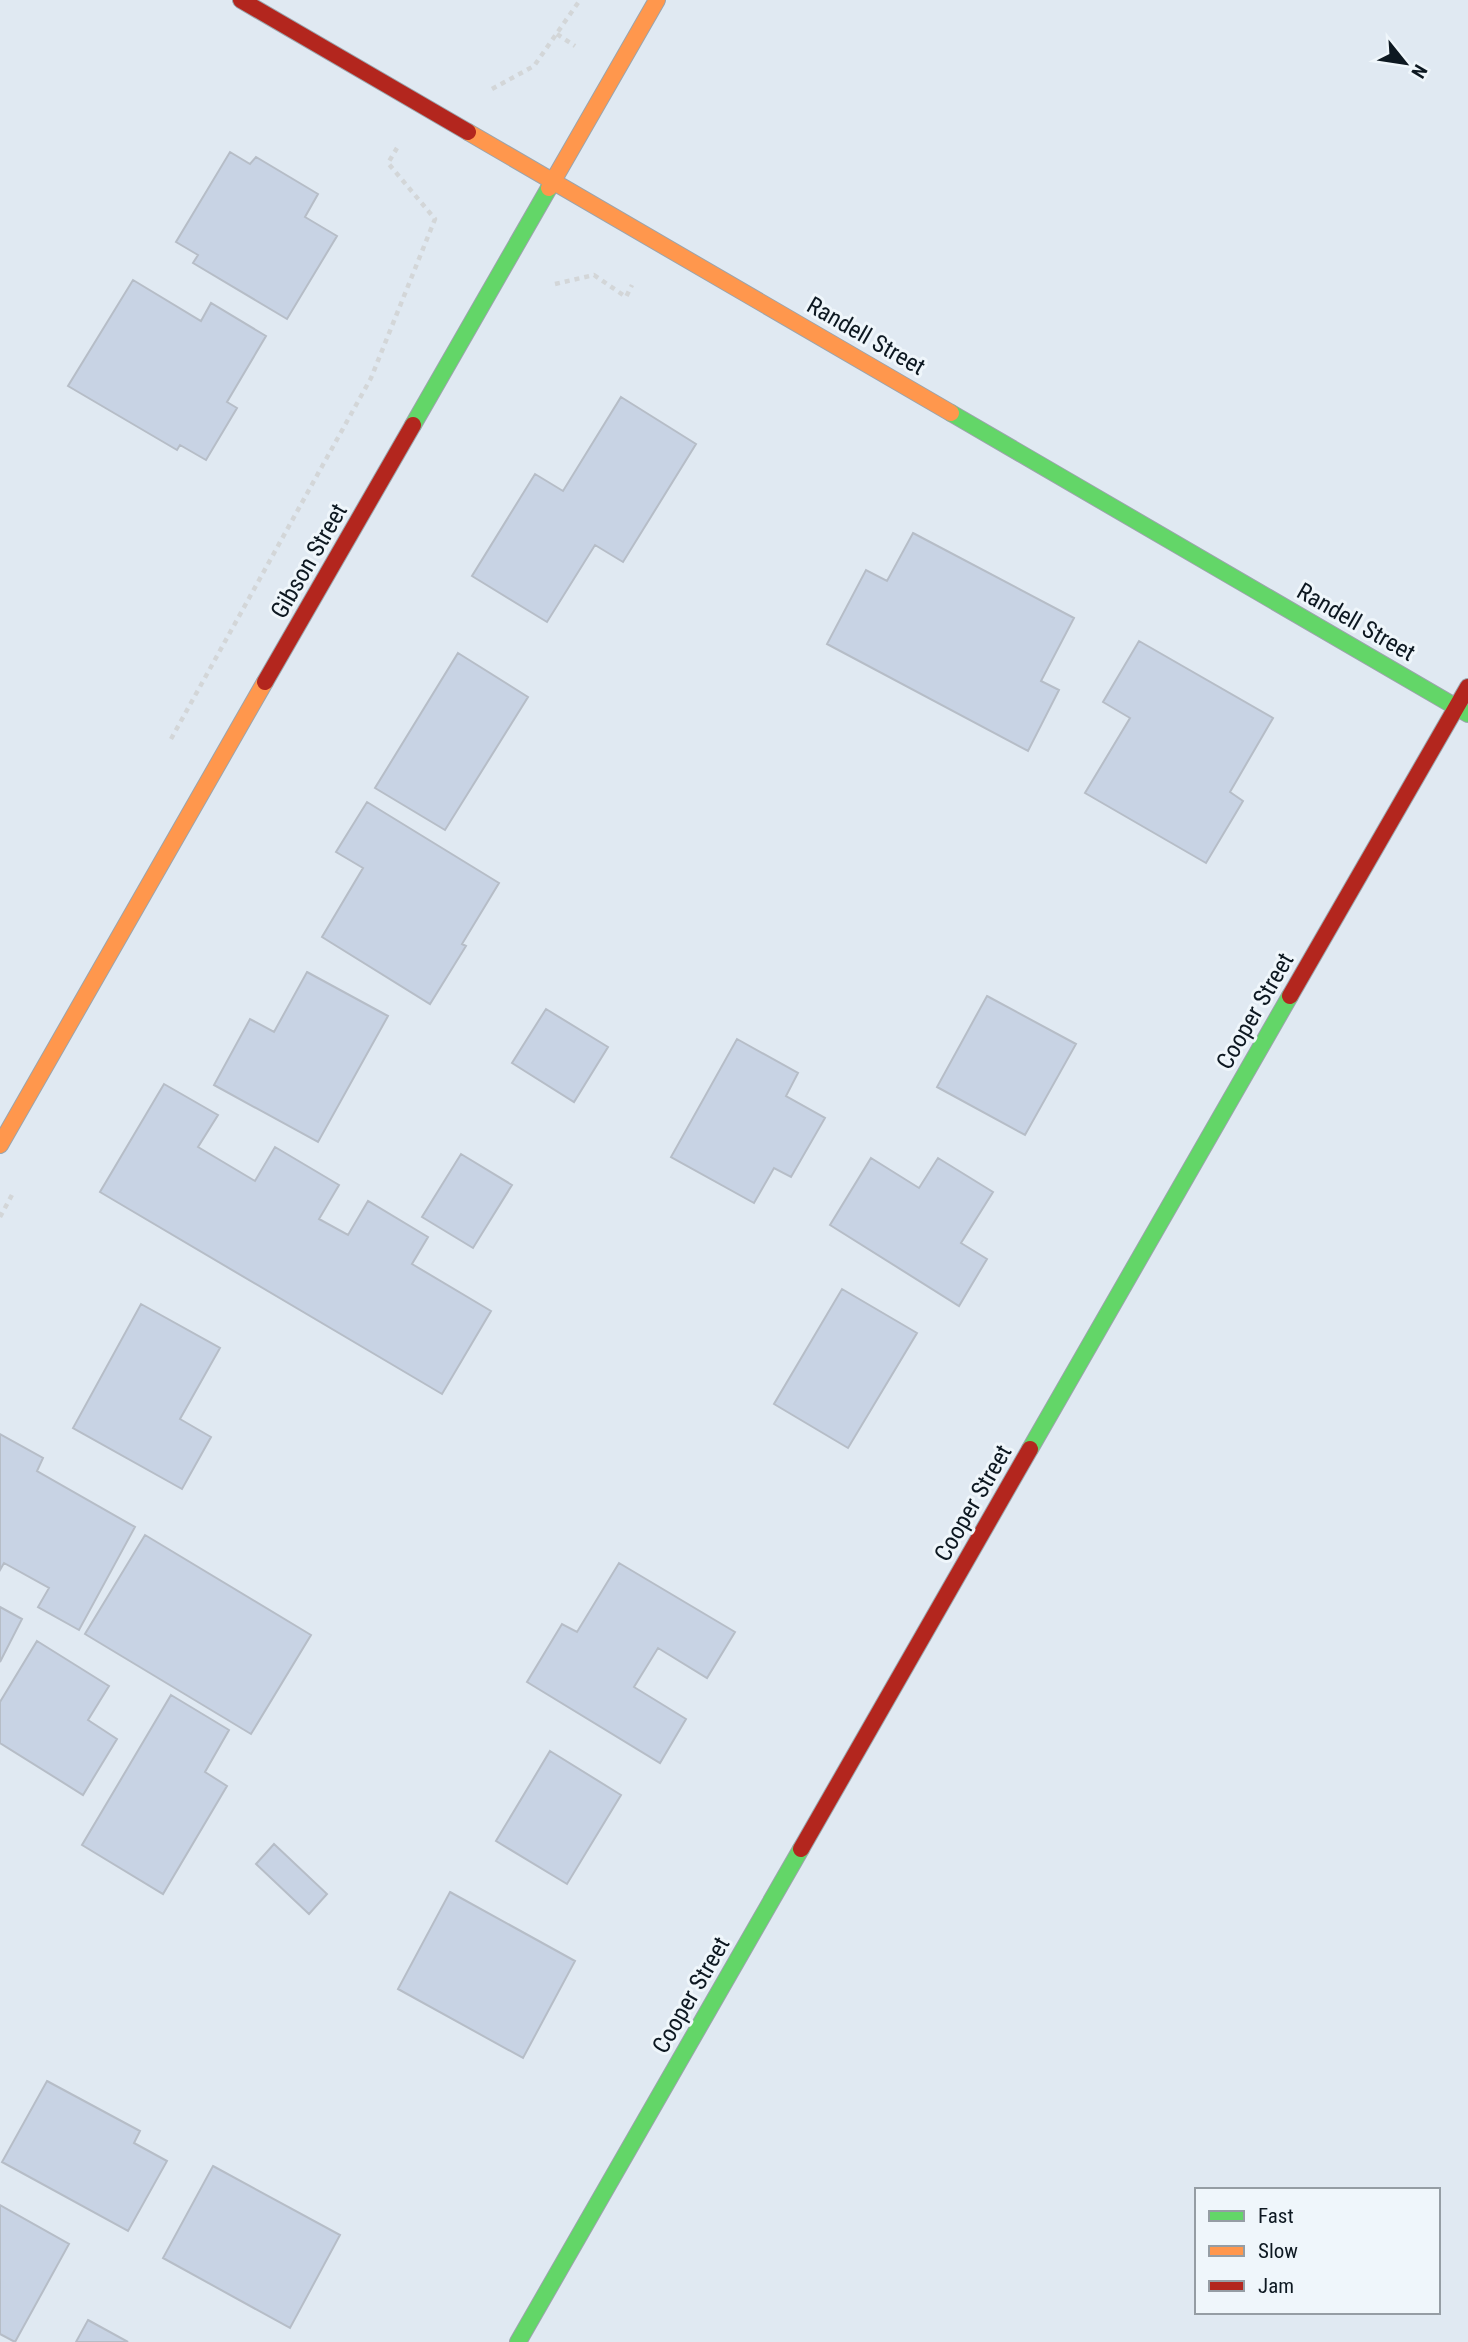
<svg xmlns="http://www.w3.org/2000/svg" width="1468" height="2342" font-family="'Roboto Condensed',sans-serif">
<rect width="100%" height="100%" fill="#e0e9f2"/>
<path fill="#c8d3e4" stroke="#b6bdc7" stroke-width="2" d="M 230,152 L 250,164 L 256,157 L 318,194 L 305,217 L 337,236 L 287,319 L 193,263 L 198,255 L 176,242 Z
M 133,280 L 201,321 L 211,303 L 266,336 L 227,402 L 237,408 L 206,460 L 180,445 L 177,450 L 68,386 Z
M 621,397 L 696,444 L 623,562 L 595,545 L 547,622 L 472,576 L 535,474 L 563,491 Z
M 913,533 L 1074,618 L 1041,681 L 1059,690 L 1028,751 L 827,644 L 866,570 L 887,581 Z
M 1139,641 L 1273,718 L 1230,792 L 1243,801 L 1206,863 L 1085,793 L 1130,718 L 1103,702 Z
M 458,653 L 528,697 L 445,830 L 375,788 Z
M 367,802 L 499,883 L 462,944 L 466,946 L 430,1004 L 322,937 L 363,868 L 336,852 Z
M 307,972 L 388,1016 L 318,1142 L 214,1085 L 250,1019 L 274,1032 Z
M 987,996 L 1076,1044 L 1025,1135 L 937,1087 Z
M 546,1009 L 608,1047 L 574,1102 L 512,1063 Z
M 737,1039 L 798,1073 L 786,1096 L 825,1118 L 791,1177 L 774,1168 L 754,1203 L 671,1157 Z
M 164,1084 L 218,1115 L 198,1147 L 255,1181 L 275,1147 L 339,1185 L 319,1219 L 348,1235 L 368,1201 L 428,1237 L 412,1264 L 491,1311 L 442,1394 L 100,1192 Z
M 461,1154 L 512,1185 L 473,1248 L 422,1217 Z
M 871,1158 L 919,1188 L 938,1158 L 993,1192 L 961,1243 L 987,1259 L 959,1306 L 830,1225 Z
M 842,1289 L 917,1333 L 848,1448 L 774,1404 Z
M 141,1304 L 220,1348 L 180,1419 L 211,1437 L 182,1489 L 73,1428 Z
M 0,1434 L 43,1458 L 37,1471 L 135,1527 L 79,1630 L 38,1607 L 49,1588 L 4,1563 L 0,1570 Z
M 145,1535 L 311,1635 L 251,1734 L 85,1634 Z
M 619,1563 L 735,1632 L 707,1678 L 658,1648 L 634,1687 L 686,1719 L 660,1763 L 527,1682 L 562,1624 L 577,1632 Z
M 0,1607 L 22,1619 L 0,1662 Z
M 37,1641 L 109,1686 L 88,1720 L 117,1739 L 83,1795 L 0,1743 L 0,1702 Z
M 171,1695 L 229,1730 L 205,1772 L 227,1786 L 163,1894 L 82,1845 Z
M 550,1751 L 621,1795 L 567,1884 L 496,1841 Z
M 274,1844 L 327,1894 L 309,1914 L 256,1864 Z
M 450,1892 L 575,1961 L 523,2058 L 398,1989 Z
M 47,2081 L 140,2131 L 134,2143 L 167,2161 L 128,2231 L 2,2162 Z
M 213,2166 L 340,2235 L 290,2328 L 163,2258 Z
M 0,2205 L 69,2244 L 15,2342 L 0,2334 Z
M 88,2320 L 128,2342 L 76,2342 Z"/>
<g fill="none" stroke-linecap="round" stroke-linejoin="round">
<g stroke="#9ba4ac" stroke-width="18">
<path id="fast" d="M 951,413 L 1468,714
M 413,425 L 549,188
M 1030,1449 L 1290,996
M 518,2342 L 801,1849"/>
</g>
<g stroke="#9ba4ac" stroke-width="18">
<path id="slow" d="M 468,132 L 951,413
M 549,188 L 657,0
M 0,1145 L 265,682"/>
</g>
<g stroke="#9ba4ac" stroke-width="18">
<path id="jam" d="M 241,0 L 468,132
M 265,682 L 413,425
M 1290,996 L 1468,687
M 801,1849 L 1030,1449"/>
</g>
<path stroke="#d3d6d8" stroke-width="4.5" stroke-dasharray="5 5" stroke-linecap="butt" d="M 557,34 L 575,46
M 492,89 L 534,66 L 580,0
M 555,284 L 594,275 L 626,297 L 632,285
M 171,739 L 371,378 L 435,219 L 388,163 L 397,148
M 0,1217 L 13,1193"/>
<use href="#fast" stroke="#63d668" stroke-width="16"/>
<use href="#slow" stroke="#ff974d" stroke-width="16"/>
<use href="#jam" stroke="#b3261e" stroke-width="16"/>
</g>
<g text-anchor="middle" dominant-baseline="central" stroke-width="6" stroke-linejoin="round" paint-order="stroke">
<g font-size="24" fill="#0d1821" stroke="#eff6fb">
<text transform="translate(866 336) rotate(30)">Randell Street</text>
<text transform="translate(309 561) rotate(-60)">Gibson Street</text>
<text transform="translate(1356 622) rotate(30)">Randell Street</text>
<text transform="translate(1255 1011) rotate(-60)">Cooper Street</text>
<text transform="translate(973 1503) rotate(-60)">Cooper Street</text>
<text transform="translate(691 1995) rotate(-60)">Cooper Street</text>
</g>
</g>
<rect x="1195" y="2188" width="245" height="126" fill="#eff6fb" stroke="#959da4" stroke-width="2"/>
<rect x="1209" y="2211" width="35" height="10" fill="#63d668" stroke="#959da4" stroke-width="2"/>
<text x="1258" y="2223" font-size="21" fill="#0d1821">Fast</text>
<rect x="1209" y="2246" width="35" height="10" fill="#ff974d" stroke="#959da4" stroke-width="2"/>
<text x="1258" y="2258" font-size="21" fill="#0d1821">Slow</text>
<rect x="1209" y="2281" width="35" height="10" fill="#b3261e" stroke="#959da4" stroke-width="2"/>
<text x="1258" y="2293" font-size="21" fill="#0d1821">Jam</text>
<g transform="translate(1405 63) rotate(120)" stroke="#eff6fb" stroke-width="5" paint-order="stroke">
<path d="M0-5L12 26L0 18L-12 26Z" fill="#0d1821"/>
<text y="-10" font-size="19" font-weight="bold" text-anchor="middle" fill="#0d1821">N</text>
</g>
</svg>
